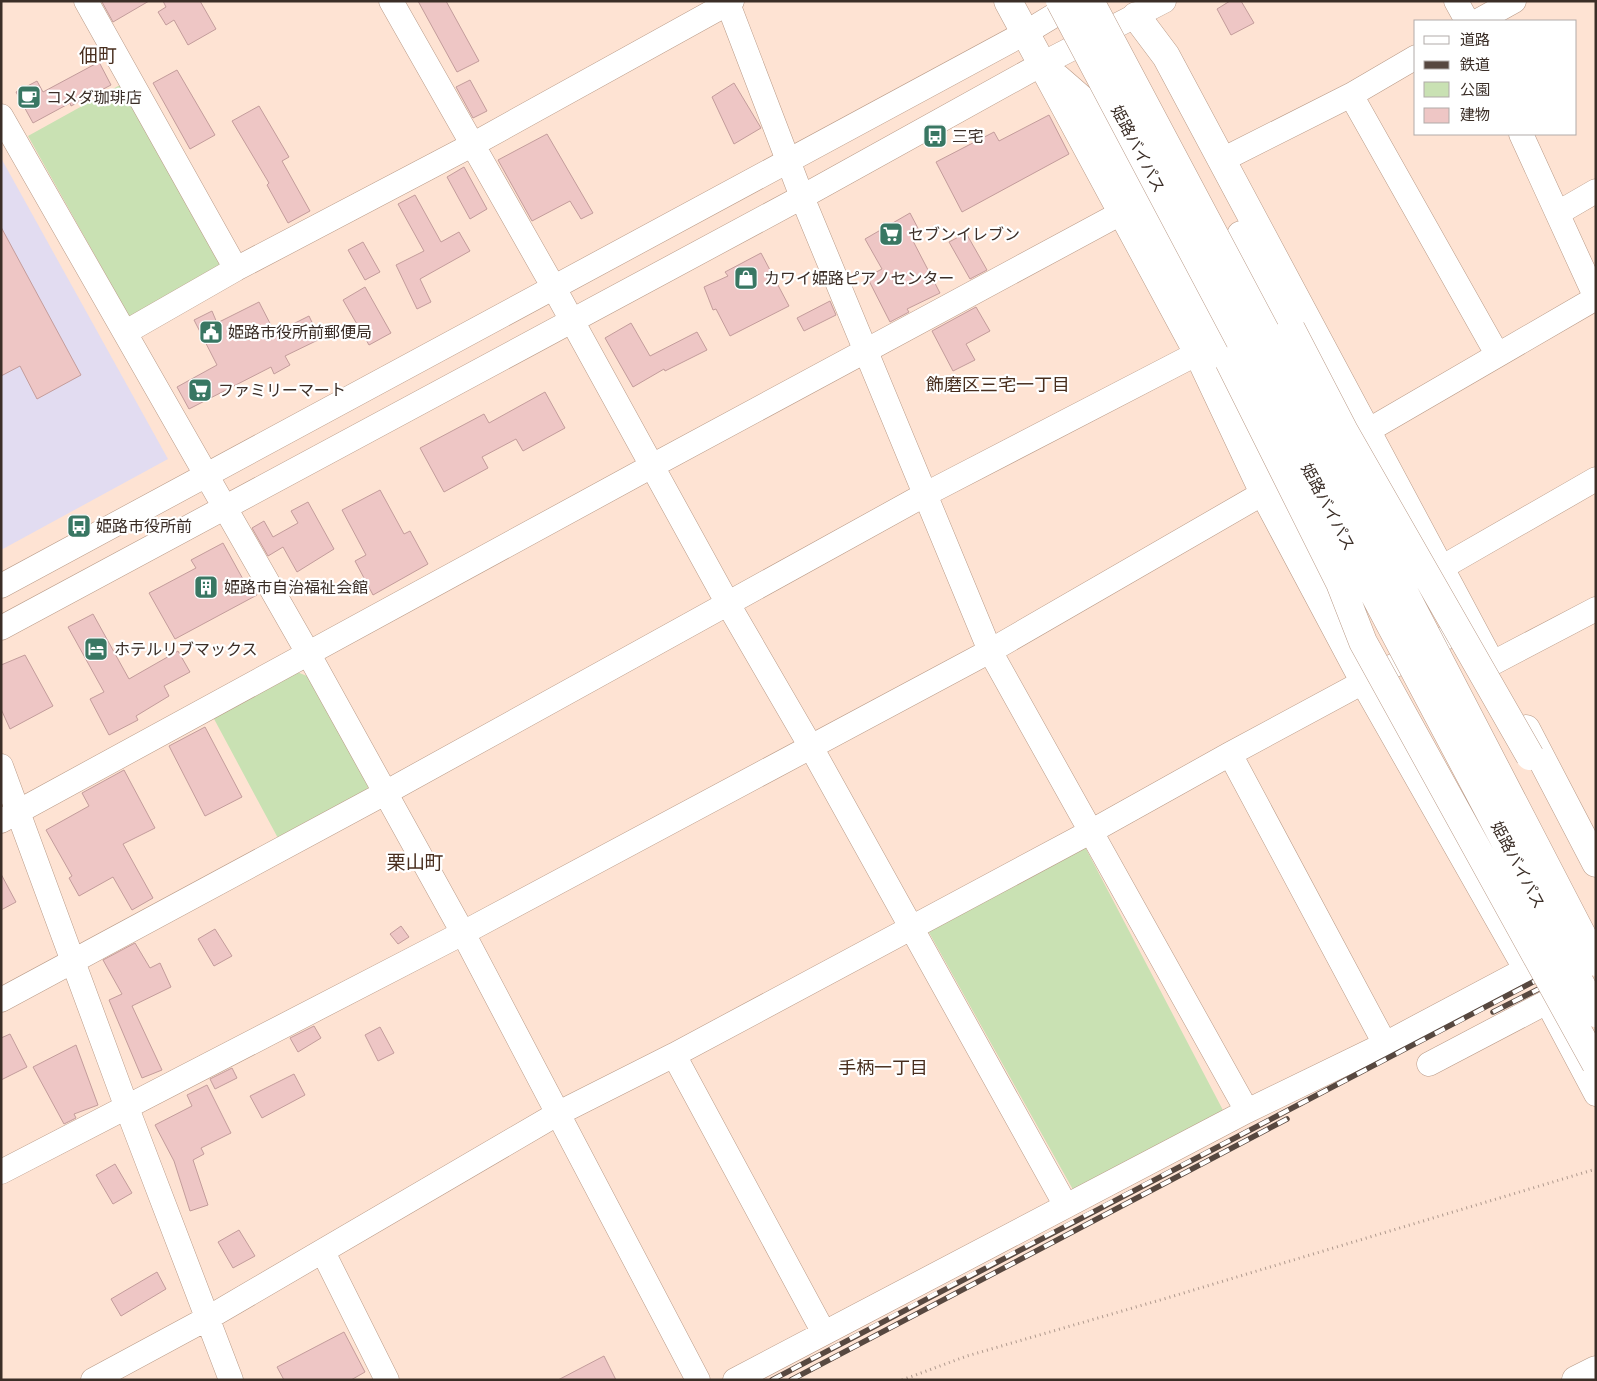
<svg xmlns="http://www.w3.org/2000/svg" width="1597" height="1381" font-family="'Work Sans','Noto Sans JP',sans-serif">
<rect width="100%" height="100%" fill="#fee3d3"/>
<path fill="#e2dcf1" d="M 1,158 L 168,459 L 1,550 Z"/>
<path fill="#c9e1b3" d="M 120,85 L 222,267 L 130,318 L 28,136 Z
M 297,672 L 307,676 L 369,783 L 366,795 L 279,840 L 213,717 Z
M 1083,843 L 1225,1114 L 1076,1195 L 927,929 Z"/>
<path fill="#eec6c5" stroke="#c39c9b" d="M 104,1 L 149,1 L 113,22 L 102,2 Z
M 163,1 L 200,1 L 216,29 L 188,45 L 174,20 L 166,25 L 158,12 L 166,7 Z
M 418,1 L 446,1 L 479,61 L 457,72 Z
M 1230,1 L 1241,1 L 1254,23 L 1231,35 L 1217,9 Z
M 99,62 L 111,85 L 71,106 L 70,103 L 33,123 L 16,92 L 37,81 L 43,92 Z
M 177,70 L 215,135 L 190,149 L 153,83 Z
M 470,80 L 487,111 L 473,118 L 456,87 Z
M 734,83 L 761,128 L 734,144 L 712,97 Z
M 259,106 L 289,157 L 282,161 L 310,211 L 288,223 L 267,185 L 269,183 L 232,121 Z
M 1049,115 L 1069,154 L 962,212 L 936,162 L 994,132 L 999,141 Z
M 547,134 L 593,213 L 581,219 L 570,201 L 532,221 L 498,160 Z
M 464,167 L 487,209 L 470,219 L 447,177 Z
M 415,195 L 441,242 L 459,232 L 470,251 L 420,279 L 431,302 L 417,309 L 396,265 L 424,251 L 398,204 Z
M 910,213 L 921,234 L 912,239 L 940,293 L 907,309 L 909,312 L 890,322 L 867,277 L 882,269 L 865,239 Z
M 1,227 L 81,375 L 37,399 L 20,366 L 1,376 Z
M 966,233 L 987,270 L 970,279 L 949,242 Z
M 363,242 L 380,272 L 365,280 L 348,250 Z
M 761,253 L 789,306 L 730,336 L 716,309 L 713,310 L 704,287 L 728,276 L 725,272 Z
M 365,287 L 391,333 L 369,345 L 343,300 Z
M 830,301 L 836,315 L 804,331 L 797,318 Z
M 259,302 L 275,333 L 309,316 L 320,339 L 285,356 L 290,365 L 274,374 L 271,367 L 189,409 L 177,387 L 217,365 L 194,320 L 212,311 L 217,323 Z
M 976,307 L 990,331 L 966,344 L 975,360 L 953,371 L 932,331 Z
M 631,323 L 650,356 L 697,332 L 707,350 L 665,371 L 664,369 L 633,387 L 605,338 Z
M 545,392 L 565,428 L 523,451 L 516,439 L 482,457 L 488,468 L 444,492 L 420,448 L 484,414 L 489,423 Z
M 380,490 L 404,534 L 410,531 L 428,564 L 373,595 L 355,561 L 366,555 L 342,510 Z
M 308,502 L 334,549 L 297,572 L 283,547 L 268,556 L 252,528 L 264,521 L 273,537 L 298,523 L 291,511 Z
M 223,543 L 244,581 L 248,579 L 257,595 L 175,639 L 149,593 L 196,568 L 191,560 Z
M 93,614 L 129,679 L 178,651 L 190,672 L 164,686 L 169,696 L 136,716 L 138,720 L 109,735 L 90,699 L 104,692 L 68,627 Z
M 25,655 L 53,706 L 10,729 L 1,709 L 1,665 Z
M 205,727 L 242,797 L 205,816 L 169,746 Z
M 124,770 L 155,828 L 123,844 L 153,898 L 132,910 L 113,877 L 79,896 L 69,878 L 72,876 L 46,830 L 89,806 L 82,793 Z
M 1,874 L 16,902 L 1,910 Z
M 401,926 L 409,937 L 398,944 L 390,934 Z
M 215,929 L 232,956 L 214,966 L 198,939 Z
M 135,943 L 150,968 L 160,963 L 171,987 L 132,1006 L 162,1070 L 142,1078 L 109,1000 L 122,994 L 103,960 Z
M 314,1026 L 321,1038 L 298,1052 L 290,1038 Z
M 380,1027 L 394,1053 L 378,1061 L 365,1035 Z
M 10,1034 L 27,1067 L 1,1080 L 1,1038 Z
M 76,1045 L 98,1105 L 74,1114 L 76,1118 L 64,1124 L 33,1067 Z
M 232,1068 L 237,1078 L 215,1089 L 210,1079 Z
M 294,1074 L 305,1095 L 262,1118 L 250,1096 Z
M 207,1085 L 231,1133 L 201,1148 L 204,1154 L 193,1160 L 208,1205 L 190,1211 L 174,1161 L 155,1125 L 192,1106 L 187,1095 Z
M 115,1164 L 132,1193 L 113,1204 L 96,1175 Z
M 239,1230 L 255,1256 L 233,1268 L 218,1242 Z
M 157,1272 L 166,1289 L 121,1316 L 111,1299 Z
M 344,1332 L 365,1372 L 351,1380 L 284,1380 L 277,1367 Z
M 604,1356 L 616,1380 L 558,1380 Z"/>
<g fill="none" stroke-linecap="round" stroke-linejoin="round">
<g stroke="#b99a87" stroke-width="25">
<path id="minor" d="M 86,1 L 236,269
M 391,1 L 554,288 L 728,604 L 811,747 L 1066,1206
M 727,1 L 802,197 L 990,651 L 1247,1111
M 1456,1 L 1467,21
M 1478,21 L 1514,1
M 1351,95 L 1497,354
M 1,116 L 308,653 L 463,933 L 698,1380
M 1521,134 L 1596,298
M 1222,160 L 1351,95 L 1416,57
M 1558,213 L 1596,191
M 126,332 L 236,269 L 472,145 L 732,1
M 1350,441 L 1596,298
M 1441,568 L 1596,479
M 1,586 L 1025,33 L 1078,1
M 1,628 L 802,197 L 1042,64 L 1164,1
M 1491,664 L 1596,609
M 1230,754 L 1385,1044
M 1,766 L 127,1108 L 231,1380
M 1,821 L 652,466 L 1123,212
M 1,1000 L 385,793 L 926,494 L 1198,353
M 674,1055 L 824,1333
M 1429,1064 L 1547,1002 L 1596,1094
M 1,1172 L 463,933 L 990,651 L 1279,484
M 323,1252 L 387,1380
M 93,1380 L 208,1318 L 557,1114 L 674,1055 L 1092,831 L 1230,754 L 1471,624
M 735,1380 L 1247,1111 L 1385,1044 L 1543,960"/>
</g>
<g stroke="#b99a87" stroke-width="29">
<path id="major" d="M 1576,1380 L 1596,1370"/>
</g>
<g stroke="#b99a87" stroke-width="29">
<path id="highway" d="M 1008,1 L 1198,353 L 1264,493 L 1364,681 L 1527,968
M 1136,16 L 1166,56 L 1489,660
M 1057,78 L 1088,105 L 1229,361
M 1241,235 L 1291,329
M 1526,729 L 1596,863"/>
</g>
<path stroke="#af998d" stroke-width="3" stroke-dasharray="1 4" stroke-linecap="butt" d="M 902,1380 L 967,1356 L 1167,1298 L 1596,1169"/>
<use href="#minor" stroke="#fff" stroke-width="24"/>
<use href="#major" stroke="#fff" stroke-width="28"/>
<use href="#highway" stroke="#fff" stroke-width="28"/>
<g stroke="#574840" stroke-width="5.5">
<path id="rail" d="M 1493,1012 L 1596,960
M 772,1380 C 1046,1234 1322,1094 1596,949
M 791,1380 L 1287,1119"/>
</g>
<use href="#rail" stroke="#fff" stroke-width="4" stroke-dasharray="11" stroke-linecap="butt"/>
<g stroke="#b99a87" stroke-width="29" stroke-linecap="butt">
<path id="highway-bridge" d="M 1060,1 L 1596,1013
M 1090,1 L 1404,592 L 1596,962
M 1291,329 L 1344,431 L 1530,756
M 1229,361 L 1340,583 L 1363,642 L 1596,1064"/>
</g>
<use href="#highway-bridge" stroke="#fff" stroke-width="28"/>
</g>
<defs>
<g id="cafe-square" transform="scale(1.25)"><rect x="-9" y="-9" width="18" height="18" rx="4" fill="#397763" stroke="#fff"/><path d="M-5.5-4.5H6V0H3Q3 3.5 0 3.5H-2.5Q-5.5 3.5-5.5 0ZM3-3.2v2h1.7v-2ZM-6 4.5H4V6H-6Z" fill="#fff"/></g>
<g id="bus-square" transform="scale(1.25)"><rect x="-9" y="-9" width="18" height="18" rx="4" fill="#397763" stroke="#fff"/><path d="M-5-6H5V4H4V6H2V4H-2V6H-4V4H-5ZM-3.5-4V0h7V-4ZM-3.5 1.2v1.5H-2V1.2ZM2 1.2v1.5H3.5V1.2Z" fill="#fff"/></g>
<g id="supermarket-square" transform="scale(1.25)"><rect x="-9" y="-9" width="18" height="18" rx="4" fill="#397763" stroke="#fff"/><path d="M-6-5.5h2.5l.6 2H6L4.5 2H-2.5L-4.4-4H-6ZM-1.5 3.2a1.3 1.3 0 1 0 .1 0ZM3 3.2a1.3 1.3 0 1 0 .1 0Z" fill="#fff"/></g>
<g id="shop-square" transform="scale(1.25)"><rect x="-9" y="-9" width="18" height="18" rx="4" fill="#397763" stroke="#fff"/><path d="M-5-2.5h2.3a2.7 3.5 0 0 1 5.4 0H5L5.5 6h-11ZM-1.5-2.5h3a1.5 2.3 0 0 0-3 0Z" fill="#fff"/></g>
<g id="civic-square" transform="scale(1.25)"><rect x="-9" y="-9" width="18" height="18" rx="4" fill="#397763" stroke="#fff"/><path d="M-.6-6.5H3V-4.5H.6V-3L4-1V1h2V6H-6V1h2V-1L-.6-3ZM-1.2 2.5V6h2.4V2.5Z" fill="#fff"/></g>
<g id="building-square" transform="scale(1.25)"><rect x="-9" y="-9" width="18" height="18" rx="4" fill="#397763" stroke="#fff"/><path d="M-4-6H4V6H1V3H-1V6H-4ZM-2.5-4.3h1.7v1.8h-1.7ZM.8-4.3h1.7v1.8H.8ZM-2.5-1h1.7V.8h-1.7ZM.8-1h1.7V.8H.8Z" fill="#fff"/></g>
<g id="hotel-square" transform="scale(1.25)"><rect x="-9" y="-9" width="18" height="18" rx="4" fill="#397763" stroke="#fff"/><path d="M-6-4.5h1.5V1H6V5H4.5V3h-9V5H-6ZM-4 0a1.8 1.8 0 1 1 3.6 0ZM.5 0V-2.5h3Q6-2.5 6 0Z" fill="#fff"/></g>
</defs>
<g fill-rule="evenodd">
<use href="#cafe-square" x="29" y="97"/>
<use href="#bus-square" x="935" y="136"/>
<use href="#supermarket-square" x="891" y="234"/>
<use href="#shop-square" x="746" y="278"/>
<use href="#civic-square" x="211" y="332"/>
<use href="#supermarket-square" x="200" y="390"/>
<use href="#bus-square" x="79" y="526"/>
<use href="#building-square" x="206" y="587"/>
<use href="#hotel-square" x="96" y="649"/>
</g>
<g text-anchor="middle" dominant-baseline="central" stroke-width="4.5" stroke-linejoin="round" paint-order="stroke">
<g font-size="16" fill="#3b2e27" stroke="#fff" text-anchor="start">
<text x="46" y="97">コメダ珈琲店</text>
<text x="952" y="136">三宅</text>
<text x="908" y="234">セブンイレブン</text>
<text x="764" y="278">カワイ姫路ピアノセンター</text>
<text x="228" y="332">姫路市役所前郵便局</text>
<text x="218" y="390">ファミリーマート</text>
<text x="96" y="526">姫路市役所前</text>
<text x="224" y="587">姫路市自治福祉会館</text>
<text x="114" y="649">ホテルリブマックス</text>
</g>
<g font-size="16" fill="#3b2e27" stroke="#fff">
<text transform="translate(1138 149) rotate(62)">姫路バイパス</text>
<text transform="translate(1328 507) rotate(62)">姫路バイパス</text>
<text transform="translate(1518 865) rotate(62)">姫路バイパス</text>
</g>
<g font-size="18" fill="#482e1e" stroke="#fff">
<text x="998" y="384">飾磨区三宅一丁目</text>
<text x="883" y="1067">手柄一丁目</text>
</g>
<g font-size="19" fill="#482e1e" stroke="#fff">
<text x="98" y="55">佃町</text>
<text x="415" y="862">栗山町</text>
</g>
</g>
<rect width="1597" height="1381" fill="none" stroke="#3b2e27" stroke-width="5"/>
<rect x="1414" y="20" width="162" height="115" fill="#ffffff" stroke="#b1aba9"/>
<rect x="1424" y="36" width="25" height="8" fill="#ffffff" stroke="#b1aba9"/>
<text x="1460" y="45" font-size="15" fill="#3b2e27">道路</text>
<rect x="1424" y="61" width="25" height="8" fill="#574840" stroke="#b1aba9"/>
<text x="1460" y="70" font-size="15" fill="#3b2e27">鉄道</text>
<rect x="1424" y="82" width="25" height="15" fill="#c9e1b3" stroke="#b1aba9"/>
<text x="1460" y="95" font-size="15" fill="#3b2e27">公園</text>
<rect x="1424" y="108" width="25" height="15" fill="#eec6c5" stroke="#b1aba9"/>
<text x="1460" y="120" font-size="15" fill="#3b2e27">建物</text>
</svg>
